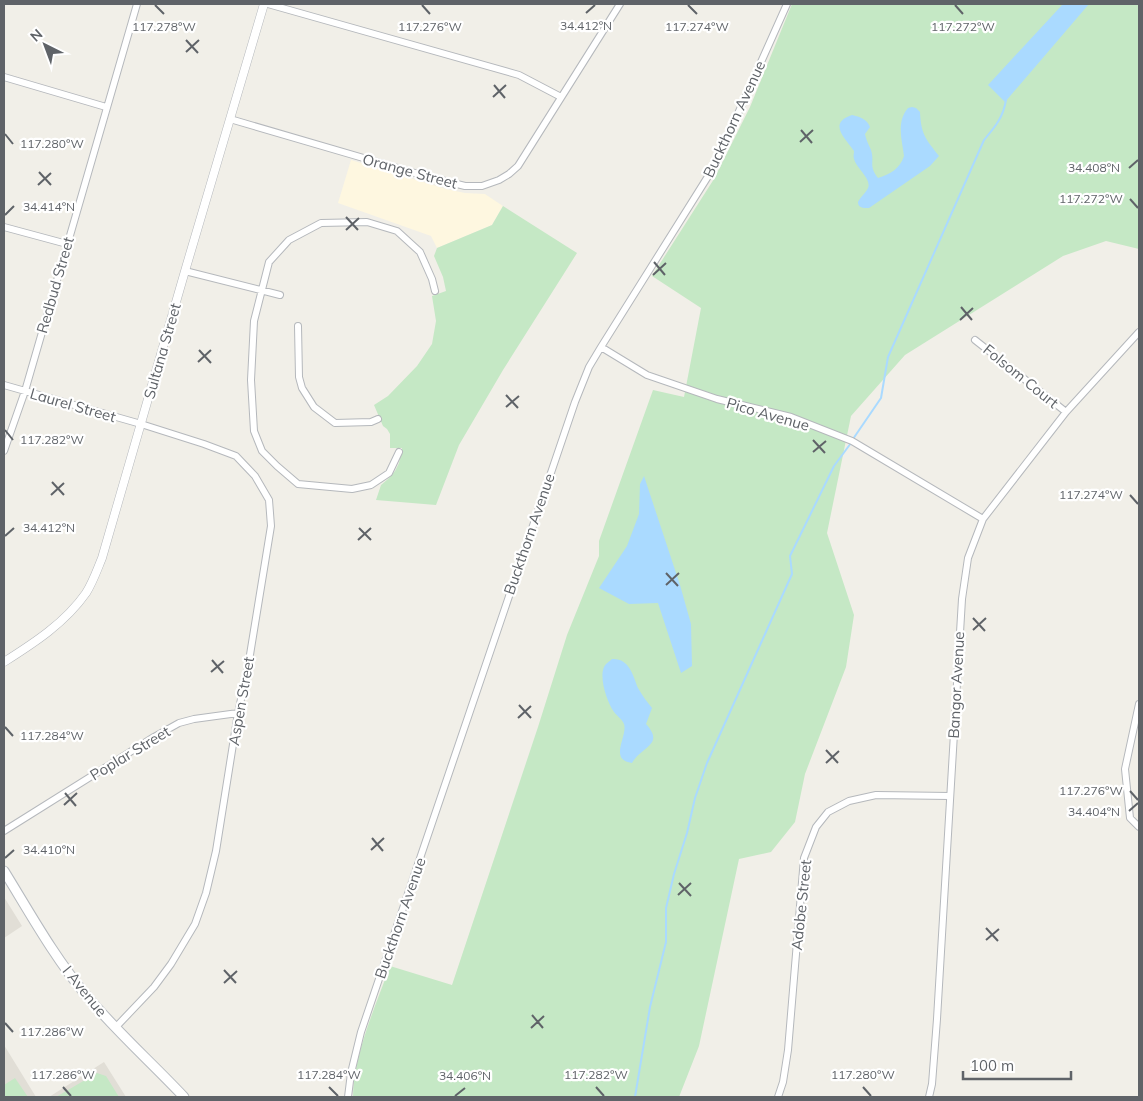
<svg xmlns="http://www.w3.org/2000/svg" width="1143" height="1101" font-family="Mulish,sans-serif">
<rect width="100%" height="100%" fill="#f1efe8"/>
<path fill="#fef7e0" d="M 351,160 L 446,189 L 465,193 L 485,194 L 503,206 L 492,225 L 437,248 L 431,236 L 338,203 Z"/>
<path fill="#e1ded6" d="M 4,897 L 22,926 L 4,938 Z
M 4,1045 L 36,1097 L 4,1097 Z
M 104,1062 L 126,1097 L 49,1097 Z"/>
<path fill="#c5e8c5" d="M 792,4 L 1139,4 L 1139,249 L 1106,241 L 1063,256 L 905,355 L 851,416 L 827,533 L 854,615 L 846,667 L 805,774 L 795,822 L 771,852 L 739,859 L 699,1046 L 679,1097 L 353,1097 C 353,1056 376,1005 390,966 L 452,985 L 538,727 L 567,635 L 599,556 L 599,541 L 653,390 L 684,397 L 701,308 L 652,276 L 714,179 L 750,107 Z
M 503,206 L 577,253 L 503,370 L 459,445 L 436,505 L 376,500 L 381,485 L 388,479 L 395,471 L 399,463 L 402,448 L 390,448 L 390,434 L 387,429 L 383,426 L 374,405 L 388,396 L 417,366 L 432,344 L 436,321 L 432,296 L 446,291 L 443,277 L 434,256 L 437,248 L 492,225 Z
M 97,1073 L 106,1076 L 119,1097 L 56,1097 Z
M 15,1078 L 28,1097 L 4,1097 L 4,1085 Z"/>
<path fill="#aadaff" d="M 1063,4 L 1089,4 L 1005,102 L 988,85 Z
M 912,107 L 916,108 L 920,112 C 921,135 926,139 939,156 L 930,166 L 869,208 C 863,208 858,208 858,202 C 860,197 866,193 868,188 C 872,179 856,168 854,159 C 853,156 854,154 854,151 C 844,137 828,123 852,115 C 860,117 867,119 870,127 L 865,134 C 866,140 869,145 871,150 C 875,163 868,165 878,178 C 890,174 900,169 904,156 C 902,140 896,122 908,108 Z
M 644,476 L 680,585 L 691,624 L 692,666 L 681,673 L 658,603 L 629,604 L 599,588 L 627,546 L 639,514 L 640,484 Z
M 612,659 C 629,658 633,675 638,688 C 642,695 647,702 652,708 L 646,724 C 665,745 642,746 632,763 C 608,760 628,736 624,724 C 622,719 617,716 614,712 C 607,702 599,678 604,667 C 606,663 609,662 612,659 Z"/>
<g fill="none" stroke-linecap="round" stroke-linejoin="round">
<path stroke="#aadaff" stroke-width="2" d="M 853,439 L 881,398 L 888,357 L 984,140 C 995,127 1003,118 1006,100
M 635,1097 L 650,1007 L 666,942 L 666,908 L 674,874 L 687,833 L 695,798 L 707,763 L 792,574 L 790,556 L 834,466 L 851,443"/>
<g stroke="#b5b8bc" stroke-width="8">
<path id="minor" d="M 268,4 L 519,75 L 561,97
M 4,77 L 106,107
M 230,119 L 425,176 L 465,186 L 482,186 L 499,180 L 509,174 L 518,166 L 620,4
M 4,227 L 67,244
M 185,271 L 280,295
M 298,326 L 299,377 L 302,388 L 314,407 L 335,423 L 371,422 L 378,419
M 975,340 L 1066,412
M 601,347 L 647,375 L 717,399 L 791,417 L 852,441 L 983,519
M 4,385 L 141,424 L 204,444 L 236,456 L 255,476 L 269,500 L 271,526 L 248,667 L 238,713 L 216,851 L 206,893 L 195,924 L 171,964 L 154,987 L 116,1027
M 4,451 L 25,391 L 137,4
M 399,452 L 389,473 L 371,485 L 352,489 L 298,484 L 277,466 L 262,451 L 254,431 L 251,380 L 254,321 L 269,262 L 289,240 L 321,223 L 367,222 L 397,231 L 420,252 L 432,279 L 435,291
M 1139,704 L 1125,769 L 1130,818 L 1139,827
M 4,831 L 154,737 L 179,723 L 194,719 L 238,713
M 348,1097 L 351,1073 L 361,1032 L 575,402 L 589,367 L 601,347 L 707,178 L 719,156 L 787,4
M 778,1097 L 783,1082 L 788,1050 L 804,858 L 816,827 L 828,812 L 849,801 L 876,795 L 950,796
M 929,1097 L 932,1084 L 937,1019 L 962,599 L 968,558 L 983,519 L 1066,412 L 1139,332"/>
</g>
<g stroke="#b5b8bc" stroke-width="9">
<path id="tertiary" d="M 4,662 C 34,643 65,623 86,593 C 93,582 97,570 102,558 L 185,271 L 264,4"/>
</g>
<g stroke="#b6babf" stroke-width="11">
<path id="secondary" d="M 4,871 C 30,913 54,957 86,995 C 116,1031 152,1063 184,1097"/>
</g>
<use href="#minor" stroke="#fff" stroke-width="6"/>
<use href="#tertiary" stroke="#fff" stroke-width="8"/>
<use href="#secondary" stroke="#fff" stroke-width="9"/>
</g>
<path fill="none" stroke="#5f6368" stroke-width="2" d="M 155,5 L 164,14M 422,5 L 430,14M 688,5 L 697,14M 955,5 L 963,14M 586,13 L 595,5M 186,40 L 198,53M 186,52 L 199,40M 494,85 L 505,98M 493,97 L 506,85M 801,130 L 812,143M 5,134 L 13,144M 800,142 L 813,130M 1129,168 L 1138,160M 39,172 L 51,185M 38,185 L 51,173M 1130,199 L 1138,208M 5,215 L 14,206M 346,217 L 358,230M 346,230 L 359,218M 654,262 L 665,275M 653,275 L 666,263M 961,307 L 972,320M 960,320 L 973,308M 199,350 L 211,363M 198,362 L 211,350M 506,395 L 518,408M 506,407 L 519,396M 5,430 L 13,440M 813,440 L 825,453M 813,452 L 826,441M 52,482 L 64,495M 51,495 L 64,483M 1130,495 L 1138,504M 359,528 L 371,540M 5,536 L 14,528M 358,540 L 371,528M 666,573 L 678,586M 666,585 L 679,573M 973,618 L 985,631M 973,630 L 986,618M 212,660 L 223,673M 211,672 L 224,661M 519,705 L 531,718M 518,718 L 531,706M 5,727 L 13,736M 826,750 L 838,763M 826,763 L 839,751M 1130,791 L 1138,800M 65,793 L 76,806M 64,805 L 77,793M 1129,811 L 1138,803M 372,838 L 383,851M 371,850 L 384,838M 5,858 L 14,850M 679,883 L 691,896M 678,895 L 691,883M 986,928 L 998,941M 986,940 L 999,929M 224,970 L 236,983M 224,983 L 237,971M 532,1015 L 543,1028M 5,1023 L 13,1032M 531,1028 L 544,1016M 63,1087 L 71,1096M 329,1087 L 338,1096M 596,1087 L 604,1096M 863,1087 L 871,1096M 455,1096 L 465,1088"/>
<g text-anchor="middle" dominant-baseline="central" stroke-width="4.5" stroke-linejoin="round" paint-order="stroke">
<g font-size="15" fill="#5f6368" stroke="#fff">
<text transform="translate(734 119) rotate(-65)">Buckthorn Avenue</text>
<text transform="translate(410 171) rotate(15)">Orange Street</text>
<text transform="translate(55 285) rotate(-74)">Redbud Street</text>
<text transform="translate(162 351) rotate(-74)">Sultana Street</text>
<text transform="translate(1021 376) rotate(39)">Folsom Court</text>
<text transform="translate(73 405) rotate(16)">Laurel Street</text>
<text transform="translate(768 414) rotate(16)">Pico Avenue</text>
<text transform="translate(529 534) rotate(-71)">Buckthorn Avenue</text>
<text transform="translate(956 685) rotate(-87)">Bangor Avenue</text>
<text transform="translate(241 701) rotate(-80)">Aspen Street</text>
<text transform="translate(130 753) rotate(-31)">Poplar Street</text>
<text transform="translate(801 905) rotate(-84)">Adobe Street</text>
<text transform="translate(400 918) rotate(-71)">Buckthorn Avenue</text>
<text transform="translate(85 991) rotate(51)">I Avenue</text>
</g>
</g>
<g font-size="12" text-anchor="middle" fill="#5f6368" stroke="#fff" stroke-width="4.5" stroke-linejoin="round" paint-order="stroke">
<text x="586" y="30">34.412°N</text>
<text x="164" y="31">117.278°W</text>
<text x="430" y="31">117.276°W</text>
<text x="697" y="31">117.274°W</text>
<text x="963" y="31">117.272°W</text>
<text x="52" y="148">117.280°W</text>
<text x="1094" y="172">34.408°N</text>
<text x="1091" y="203">117.272°W</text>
<text x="49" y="211">34.414°N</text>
<text x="52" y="444">117.282°W</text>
<text x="1091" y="499">117.274°W</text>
<text x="49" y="532">34.412°N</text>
<text x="52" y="740">117.284°W</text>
<text x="1091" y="795">117.276°W</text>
<text x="1094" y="816">34.404°N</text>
<text x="49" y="854">34.410°N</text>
<text x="52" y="1036">117.286°W</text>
<text x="63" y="1079">117.286°W</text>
<text x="329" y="1079">117.284°W</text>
<text x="596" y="1079">117.282°W</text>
<text x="863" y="1079">117.280°W</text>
<text x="465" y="1080">34.406°N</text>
</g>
<rect width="1143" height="1101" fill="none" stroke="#5f6368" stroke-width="10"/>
<g transform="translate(45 45) rotate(318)" stroke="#ffffff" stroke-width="4" paint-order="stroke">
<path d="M0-4L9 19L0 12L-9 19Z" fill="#5f6368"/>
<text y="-8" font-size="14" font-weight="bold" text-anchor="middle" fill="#5f6368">N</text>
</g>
<path d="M963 1071v8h108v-8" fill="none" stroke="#5f6368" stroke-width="2.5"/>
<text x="970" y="1071" font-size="15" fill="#5f6368" stroke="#ffffff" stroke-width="4" paint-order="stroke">100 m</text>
</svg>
